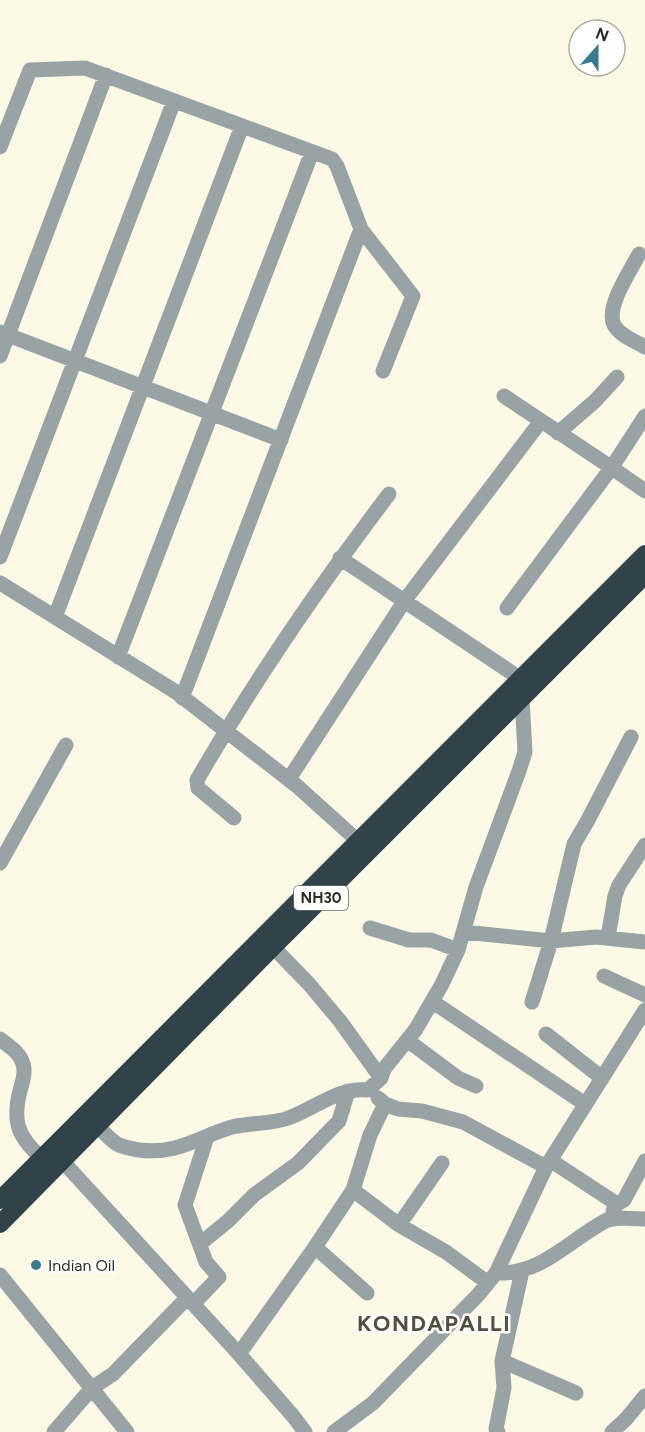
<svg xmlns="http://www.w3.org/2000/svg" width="645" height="1432" font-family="Figtree,sans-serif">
<rect width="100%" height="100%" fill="#fcf9e6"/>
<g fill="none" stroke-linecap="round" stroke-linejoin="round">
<path stroke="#99a2a5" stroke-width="15" d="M 0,147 L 30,70 L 85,68 L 332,159 L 337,166 L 361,229 L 413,296 L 383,371
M 639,254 C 631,270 605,307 614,325 C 620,336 635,341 645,347
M 0,332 L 281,440
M 0,356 L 106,75
M 504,396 C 551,428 599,458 645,491
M 558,433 L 595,401 L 617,377
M 0,557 L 174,101
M 340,558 L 521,679
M 0,583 L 176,692 L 297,786 L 358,841
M 507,608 L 612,467 L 645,416
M 55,617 L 242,126
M 118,657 L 312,152
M 182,698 L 361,229
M 289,779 L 405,600 L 541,421
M 234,818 L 198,788 L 197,780 C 254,681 320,585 389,494
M 0,863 L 66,745
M 370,928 L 409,940 L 431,940 L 458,950
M 464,932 L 551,941 L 596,937 L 645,942
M 608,937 L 615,896 L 619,885 L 645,845
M 273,947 L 309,984 L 340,1021 L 381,1078
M 604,976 L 645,995
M 433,1002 L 585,1104
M 532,1002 L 551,941 L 574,844 L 588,820 L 631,737
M 546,1034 L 602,1078
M 0,1039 C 7,1045 17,1050 21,1059 C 26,1068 24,1077 21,1087 C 12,1119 16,1136 42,1158
M 407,1040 L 458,1078 L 476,1086
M 378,1098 L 385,1104 L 398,1109 L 422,1111 L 463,1122 L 546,1167
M 96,1125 C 103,1131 110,1140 117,1144 C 123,1147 133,1149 139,1150 C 178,1155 198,1137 232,1127 C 251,1122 273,1125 291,1117 C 317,1107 339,1087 368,1090 L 381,1078 L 384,1069 L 416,1029 L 442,984 L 458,950 L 476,887 L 519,771 L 525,752 L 522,699
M 56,1154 L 239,1354 L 293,1416 L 305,1432
M 550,1160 L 617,1204
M 353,1190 L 399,1225 L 446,1252 L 488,1283
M 613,1211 L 617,1204 L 624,1200 L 645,1161
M 399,1225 L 442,1163
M 201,1243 L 228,1221 L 254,1195 L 298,1163 L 339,1121 L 348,1091
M 315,1247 L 367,1293
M 496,1273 C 542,1275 569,1240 607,1220 L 618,1218 L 645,1219
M 0,1275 L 127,1432
M 193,1304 L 219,1277 L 206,1262 L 185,1205 L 207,1137
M 239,1354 L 315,1247 L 353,1190 L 370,1135 L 385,1104
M 502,1361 L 576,1393
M 54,1432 L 92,1388 L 113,1374 L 187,1298
M 334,1432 L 373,1403 L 478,1295 L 496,1273 L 546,1167 L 645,1010
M 498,1432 L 496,1429 L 504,1388 L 502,1361 L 522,1271
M 612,1432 L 626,1419 L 645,1396"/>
<path stroke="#314349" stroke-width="18" d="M 0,1200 L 645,554
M 0,1224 L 273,947 L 645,575"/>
</g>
<circle fill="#397a8d" stroke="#fff" stroke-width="2" cx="36" cy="1265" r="6"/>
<g text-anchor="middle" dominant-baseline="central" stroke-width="5" stroke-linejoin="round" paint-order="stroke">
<rect fill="#fff" stroke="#6c6b66" stroke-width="1.5" x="294" y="886" width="54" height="24" rx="4.5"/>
<g font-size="15" font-weight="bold" fill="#2d2c25">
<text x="321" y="898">NH30</text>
</g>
<g font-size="16" fill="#2d2c25" stroke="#fff" text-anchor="start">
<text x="48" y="1265">Indian Oil</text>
</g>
<g font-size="22" font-weight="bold" letter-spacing="1.5" fill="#535041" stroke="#fff">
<text x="434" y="1323">KONDAPALLI</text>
</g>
</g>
<g transform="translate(597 48) rotate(21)"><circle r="28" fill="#ffffff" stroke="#ababa8" stroke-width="1.5"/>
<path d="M0-4.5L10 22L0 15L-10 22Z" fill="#397a8d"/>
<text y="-9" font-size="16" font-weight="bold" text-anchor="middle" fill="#2d2c25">N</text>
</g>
</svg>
